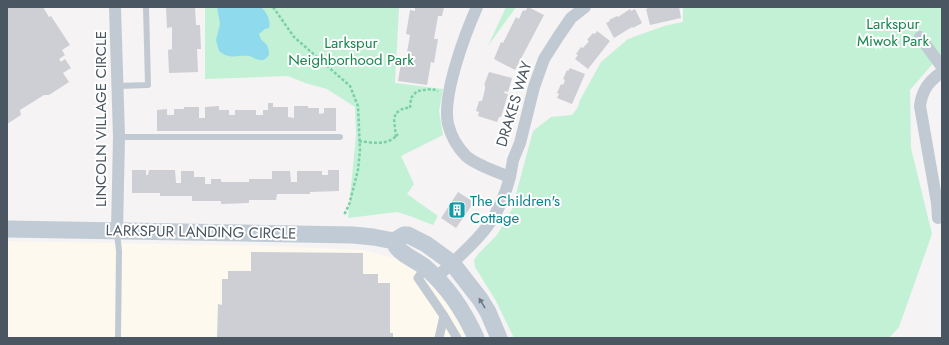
<svg xmlns="http://www.w3.org/2000/svg" width="949" height="345" font-family="Jost,sans-serif">
<rect width="100%" height="100%" fill="#f5f3f3"/>
<path fill="#fdf9ef" d="M 7,241 L 272,246 L 363,250 L 402,260 L 426,275 L 451,307 L 467,338 L 7,338 Z"/>
<path fill="#c3f1d5" d="M 205,7 L 399,7 L 395,83 L 443,89 L 439,111 L 443,135 L 401,156 L 414,184 L 407,194 L 438,216 L 433,225 L 410,216 L 397,212 L 348,218 L 356,136 L 355,107 L 327,89 L 305,83 L 288,76 L 205,79 Z
M 506,7 L 516,7 L 488,46 Z
M 683,7 L 942,7 L 942,53 L 910,90 L 911,148 L 932,234 L 899,327 L 889,338 L 514,338 L 496,301 L 475,267 L 474,260 L 479,253 L 497,235 L 512,209 L 533,131 L 551,117 L 572,115 L 578,107 L 580,100 L 601,62 L 628,39 L 664,26 L 683,22 Z"/>
<path fill="#90daee" d="M 217,7 L 261,7 C 267,13 271,20 269,28 L 265,29 L 259,34 C 262,46 269,39 269,55 C 267,57 265,61 261,60 C 257,60 253,57 249,56 C 237,55 230,60 219,51 L 216,40 L 220,24 Z"/>
<path fill="#cdcfd5" d="M 7,7 L 30,7 L 31,8 L 33,7 L 43,7 L 49,17 L 51,16 L 70,45 L 62,50 L 65,55 L 59,59 L 61,62 L 65,59 L 71,68 L 63,73 L 69,82 L 49,95 L 44,95 L 20,110 L 21,115 L 7,124 Z
M 166,7 L 195,7 L 196,25 L 200,25 L 201,49 L 197,49 L 198,72 L 169,73 L 168,50 L 172,49 L 172,27 L 167,28 Z
M 415,7 L 444,7 L 442,16 L 438,16 L 434,39 L 438,39 L 434,63 L 431,62 L 427,85 L 398,81 L 402,57 L 406,58 L 410,35 L 406,34 L 410,10 L 415,11 Z
M 528,7 L 544,15 L 515,70 L 494,59 L 501,42 L 503,43 L 516,17 L 519,19 L 523,10 L 525,11 Z
M 650,7 L 679,7 L 681,18 L 650,25 L 646,9 Z
M 630,9 L 631,11 L 635,9 L 642,23 L 633,28 L 632,27 L 614,38 L 606,23 L 610,21 L 609,20 L 617,16 L 618,17 Z
M 597,31 L 610,41 L 588,69 L 575,59 L 578,55 L 576,54 L 581,47 L 583,48 L 589,41 L 587,40 L 593,33 L 595,34 Z
M 570,68 L 585,74 L 572,104 L 557,98 L 559,94 L 557,93 L 561,84 L 563,85 L 565,80 L 563,79 L 567,70 L 568,71 Z
M 489,72 L 512,78 L 508,92 L 505,91 L 504,93 L 508,94 L 501,117 L 499,117 L 497,122 L 478,116 L 479,112 L 476,111 L 479,101 L 482,101 L 485,89 L 485,85 L 484,85 Z
M 268,103 L 273,103 L 273,107 L 288,107 L 288,117 L 294,118 L 294,106 L 308,106 L 308,108 L 319,108 L 319,114 L 324,113 L 324,108 L 336,108 L 336,131 L 157,131 L 157,110 L 167,109 L 167,115 L 174,115 L 174,109 L 184,109 L 184,107 L 199,107 L 199,118 L 205,118 L 205,107 L 219,106 L 219,110 L 229,110 L 229,115 L 235,115 L 235,110 L 256,110 L 256,115 L 263,115 L 263,110 L 268,110 Z
M 132,170 L 146,170 L 146,175 L 148,175 L 149,170 L 175,170 L 176,183 L 181,183 L 181,171 L 194,171 L 194,177 L 205,177 L 205,184 L 211,184 L 211,179 L 221,179 L 221,182 L 249,182 L 249,179 L 272,179 L 272,171 L 290,171 L 291,182 L 297,182 L 297,171 L 322,171 L 322,175 L 328,175 L 328,170 L 339,170 L 339,191 L 310,192 L 310,194 L 277,194 L 276,200 L 249,200 L 249,203 L 221,204 L 221,201 L 192,201 L 192,196 L 160,196 L 160,193 L 132,193 Z
M 458,192 L 474,202 L 456,228 L 441,218 Z
M 251,252 L 363,253 L 363,274 L 378,274 L 378,283 L 390,283 L 390,333 L 393,333 L 393,338 L 217,338 L 218,304 L 222,305 L 222,279 L 228,279 L 228,271 L 251,271 Z"/>
<g fill="none" stroke-linecap="round" stroke-linejoin="round">
<path stroke="#7ad0a6" stroke-width="2.5" stroke-dasharray="3 2" stroke-linecap="butt" d="M 273,7 L 294,37 L 350,86 L 358,106 L 360,150 L 358,170 L 349,205 L 344,215
M 396,137 L 394,119 L 396,113 L 404,108 L 410,108 L 411,98 L 417,91 L 432,89 L 438,91
M 359,141 C 373,143 388,146 398,134"/>
<path stroke="#c1cad2" stroke-width="6" d="M 118,86 L 148,85 L 146,7
M 119,137 L 340,137
M 117,233 L 119,251 L 118,338"/>
<path stroke="#c1cad2" stroke-width="9" d="M 421,274 L 418,278 L 444,316 L 457,338
M 439,338 L 444,316"/>
<path stroke="#c1cad2" stroke-width="12" d="M 115,7 L 119,137 L 117,231
M 920,37 L 942,67
M 510,177 L 513,160 L 520,143 L 534,87 L 544,59 L 558,37 L 571,18 L 585,7
M 938,218 L 937,203 L 920,106 C 922,90 929,81 942,72
M 437,277 C 472,244 497,227 510,177 C 497,172 476,165 466,156 C 457,147 451,136 448,124 C 442,95 465,34 477,7"/>
<path stroke="#c1cbd6" stroke-width="17" d="M 7,229 L 353,235 L 373,237 L 394,241
M 394,241 L 404,235 L 408,235 L 426,244 L 452,263 L 480,299 L 488,312 L 499,338
M 394,241 C 397,254 417,260 426,268 C 449,288 464,311 476,338"/>
</g>
<defs><path id="oneway-solid" d="M-6-.8H1V-3.2L6.5 0L1 3.2V.8H-6Z"/></defs>
<use fill="#6e7984" href="#oneway-solid" transform="translate(482 303) rotate(-121)"/>
<defs>
<g id="building-square" transform="scale(0.9)"><rect x="-9" y="-9" width="18" height="18" rx="4" fill="#0f9aa8" stroke="#fff"/><path d="M-4-6H4V6H1V3H-1V6H-4ZM-2.5-4.3h1.7v1.8h-1.7ZM.8-4.3h1.7v1.8H.8ZM-2.5-1h1.7V.8h-1.7ZM.8-1h1.7V.8H.8Z" fill="#fff"/></g>
</defs>
<g fill-rule="evenodd">
<use href="#building-square" x="457" y="210"/>
</g>
<g text-anchor="middle" dominant-baseline="central" stroke-width="4" stroke-linejoin="round" paint-order="stroke">
<g font-size="15" fill="#17864f" stroke="#fff">
<text x="893" y="24">Larkspur<tspan x="893" dy="17">Miwok Park</tspan></text>
<text x="351" y="43">Larkspur<tspan x="351" dy="17">Neighborhood Park</tspan></text>
</g>
<g font-size="15" fill="#4a5661" stroke="#fff">
<text transform="translate(514 104) rotate(-73)">DRAKES WAY</text>
<text transform="translate(101 119) rotate(-90)">LINCOLN VILLAGE CIRCLE</text>
<text transform="translate(201 232) rotate(1)">LARKSPUR LANDING CIRCLE</text>
</g>
<g font-size="15" fill="#0d838f" stroke="#fff" text-anchor="start">
<text x="470" y="201">The Children's<tspan x="470" dy="17">Cottage</tspan></text>
</g>
</g>
<rect width="949" height="345" fill="none" stroke="#4a5661" stroke-width="16"/>
</svg>
